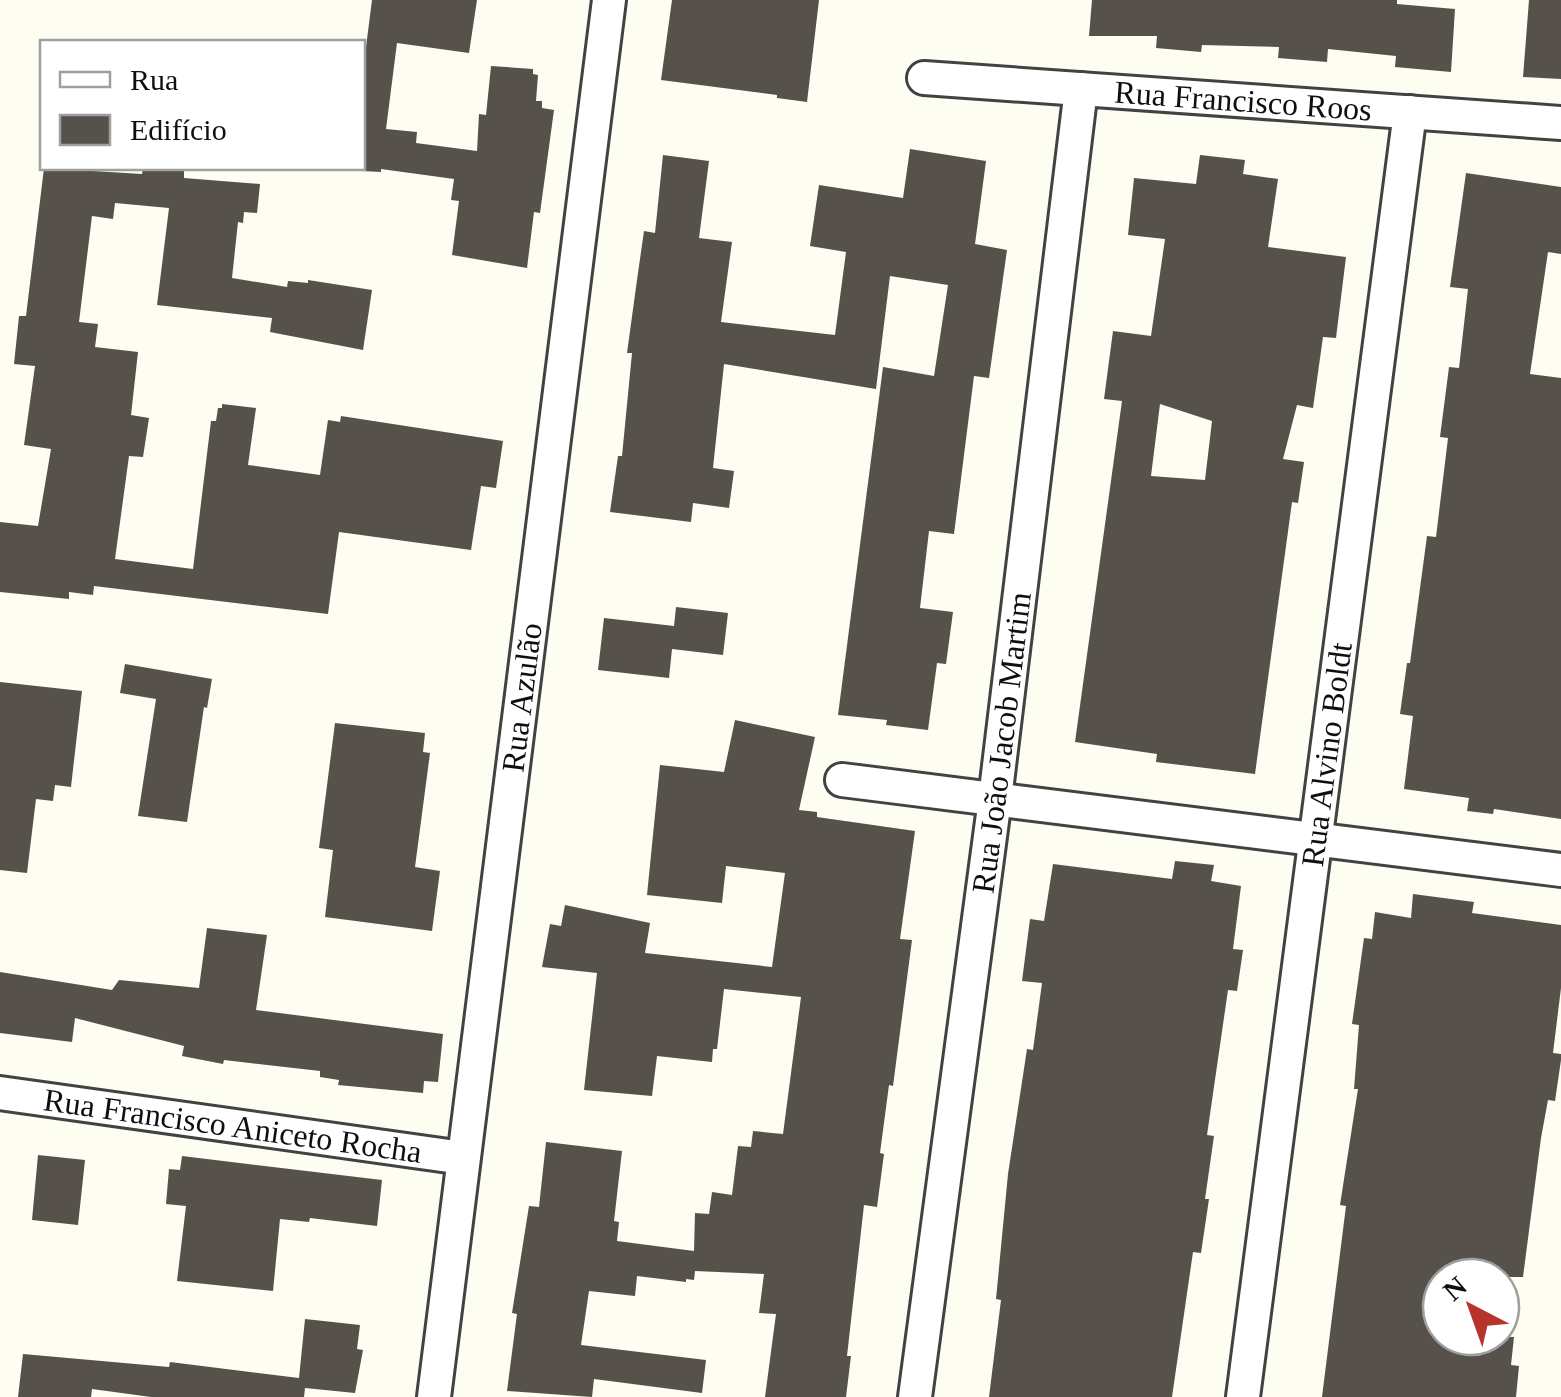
<svg xmlns="http://www.w3.org/2000/svg" width="1561" height="1397" font-family="'Times New Roman',serif">
<rect width="100%" height="100%" fill="#fefdf1"/>
<path fill="#57514b" fill-rule="evenodd" d="M 372,0 L 477,0 L 469,53 L 397,43 L 386,129 L 417,132 L 416,143 L 477,151 L 479,114 L 486,115 L 491,66 L 533,69 L 533,74 L 538,75 L 536,101 L 542,101 L 542,108 L 554,110 L 540,213 L 534,212 L 527,268 L 452,255 L 459,201 L 451,200 L 454,179 L 381,169 L 381,172 L 362,171 L 362,47 L 366,47 Z
M 672,0 L 819,0 L 807,102 L 777,98 L 777,95 L 661,80 Z
M 1092,0 L 1397,0 L 1397,4 L 1455,9 L 1451,72 L 1395,67 L 1396,56 L 1328,49 L 1327,62 L 1278,58 L 1279,47 L 1202,45 L 1201,52 L 1156,48 L 1157,36 L 1089,36 Z
M 1529,0 L 1561,0 L 1561,79 L 1523,77 Z
M 910,149 L 986,161 L 975,244 L 1007,250 L 989,378 L 974,376 L 954,534 L 929,531 L 920,608 L 953,612 L 946,664 L 937,663 L 928,730 L 886,725 L 887,720 L 838,715 L 883,367 L 934,376 L 948,285 L 890,276 L 876,389 L 724,364 L 713,468 L 734,471 L 729,508 L 693,503 L 691,522 L 610,512 L 618,456 L 622,456 L 632,353 L 627,353 L 637,280 L 644,231 L 655,233 L 663,155 L 709,161 L 699,238 L 732,242 L 721,322 L 835,335 L 846,252 L 810,246 L 819,185 L 903,198 Z
M 1200,155 L 1245,160 L 1243,174 L 1278,179 L 1268,247 L 1346,257 L 1336,338 L 1323,337 L 1313,408 L 1297,405 L 1283,459 L 1304,462 L 1298,503 L 1292,502 L 1255,774 L 1156,762 L 1157,754 L 1075,742 L 1122,401 L 1104,399 L 1113,331 L 1151,336 L 1165,239 L 1128,235 L 1134,178 L 1196,184 ZM 1160,404 L 1212,421 L 1205,480 L 1151,476 Z
M 44,168 L 142,174 L 143,168 L 155,168 L 184,171 L 184,178 L 260,184 L 257,213 L 244,212 L 243,223 L 238,222 L 232,278 L 287,287 L 288,281 L 308,283 L 308,280 L 372,290 L 363,350 L 270,332 L 272,318 L 157,305 L 169,208 L 115,203 L 113,219 L 92,216 L 79,322 L 98,324 L 95,347 L 138,352 L 131,415 L 149,418 L 143,457 L 129,456 L 115,559 L 193,569 L 211,421 L 216,421 L 218,408 L 222,408 L 222,404 L 256,408 L 248,465 L 320,475 L 328,420 L 340,422 L 341,416 L 503,441 L 496,488 L 481,486 L 471,550 L 339,532 L 328,614 L 94,586 L 93,595 L 69,592 L 69,599 L 0,592 L 0,522 L 38,526 L 51,449 L 24,445 L 35,366 L 14,364 L 19,316 L 26,316 Z
M 1466,173 L 1561,187 L 1561,254 L 1548,252 L 1530,374 L 1561,378 L 1561,819 L 1494,809 L 1493,814 L 1467,811 L 1469,798 L 1404,789 L 1413,716 L 1400,714 L 1407,663 L 1410,663 L 1427,536 L 1436,537 L 1448,438 L 1440,437 L 1449,367 L 1459,368 L 1468,289 L 1450,287 Z
M 676,607 L 728,613 L 723,655 L 672,649 L 669,678 L 598,670 L 604,618 L 674,626 Z
M 125,664 L 212,679 L 207,708 L 204,707 L 187,822 L 138,816 L 156,699 L 120,693 Z
M 0,682 L 82,691 L 71,787 L 55,785 L 53,801 L 36,799 L 27,873 L 0,870 Z
M 735,720 L 815,737 L 799,810 L 817,812 L 817,817 L 915,831 L 900,939 L 912,940 L 893,1086 L 889,1085 L 880,1153 L 884,1154 L 877,1207 L 864,1205 L 847,1356 L 851,1356 L 846,1397 L 765,1397 L 776,1314 L 759,1313 L 764,1274 L 695,1271 L 694,1280 L 686,1279 L 686,1282 L 637,1276 L 635,1296 L 589,1291 L 581,1345 L 706,1360 L 702,1393 L 594,1379 L 592,1397 L 507,1391 L 517,1314 L 512,1313 L 529,1206 L 539,1207 L 546,1142 L 622,1151 L 614,1221 L 619,1222 L 617,1241 L 694,1251 L 695,1213 L 709,1214 L 712,1192 L 732,1195 L 738,1146 L 751,1147 L 753,1131 L 783,1134 L 801,997 L 724,989 L 717,1049 L 713,1049 L 712,1062 L 657,1056 L 652,1096 L 584,1090 L 597,973 L 542,967 L 550,924 L 561,926 L 565,905 L 650,923 L 645,953 L 772,967 L 785,873 L 726,866 L 722,903 L 647,895 L 660,765 L 724,772 Z
M 335,723 L 425,733 L 423,752 L 430,753 L 415,867 L 440,871 L 432,931 L 325,917 L 333,850 L 319,848 Z
M 1175,861 L 1214,865 L 1211,881 L 1241,886 L 1233,949 L 1243,950 L 1237,991 L 1228,990 L 1207,1135 L 1214,1136 L 1205,1199 L 1209,1199 L 1201,1253 L 1193,1252 L 1172,1397 L 989,1397 L 1001,1300 L 996,1299 L 1008,1174 L 1027,1049 L 1033,1050 L 1042,983 L 1022,981 L 1030,919 L 1044,921 L 1053,864 L 1172,879 Z
M 1413,894 L 1474,902 L 1472,913 L 1561,925 L 1561,988 L 1553,1053 L 1561,1054 L 1561,1060 L 1555,1101 L 1548,1100 L 1541,1138 L 1523,1277 L 1441,1277 L 1441,1337 L 1514,1337 L 1511,1365 L 1519,1366 L 1516,1397 L 1322,1397 L 1346,1206 L 1340,1205 L 1358,1089 L 1354,1089 L 1359,1025 L 1352,1024 L 1364,938 L 1372,939 L 1375,912 L 1411,918 Z
M 207,928 L 267,935 L 256,1010 L 443,1034 L 438,1082 L 424,1081 L 423,1093 L 338,1085 L 339,1080 L 320,1077 L 320,1071 L 224,1060 L 223,1064 L 182,1056 L 184,1046 L 75,1018 L 72,1042 L 0,1033 L 0,972 L 112,990 L 119,980 L 199,988 Z
M 38,1155 L 85,1160 L 78,1225 L 32,1220 Z
M 182,1156 L 382,1180 L 377,1226 L 310,1218 L 309,1222 L 280,1219 L 273,1291 L 177,1281 L 186,1206 L 166,1204 L 169,1169 L 180,1170 Z
M 305,1319 L 360,1325 L 357,1349 L 363,1350 L 355,1393 L 305,1388 L 304,1397 L 151,1397 L 92,1389 L 91,1397 L 18,1397 L 23,1354 L 169,1367 L 170,1362 L 299,1378 Z"/>
<g fill="none" stroke-linecap="round" stroke-linejoin="round">
<g stroke="#424242" stroke-width="38">
<g id="street">
<path id="s1" d="M 924,78 L 1561,123"/>
<path d="M 842,780 L 1561,870"/>
<path id="s2" d="M 0,1093 L 463,1158"/>
<path id="s3" d="M 434,1397 L 609,0"/>
<path id="s4" d="M 915,1397 L 995,799 L 1081,89"/>
<path id="s5" d="M 1243,1397 L 1410,112"/>
</g>
</g>
<use href="#street" stroke="#fff" stroke-width="32"/>
</g>
<g text-anchor="middle" dominant-baseline="central" stroke-width="10" stroke-linejoin="round" paint-order="stroke">
<g font-size="32" fill="#0f0f0f" stroke="#fff">
<text stroke="none"><textPath href="#s1" startOffset="320">Rua Francisco Roos</textPath></text>
<text stroke="none"><textPath href="#s3" startOffset="705">Rua Azulão</textPath></text>
<text stroke="none"><textPath href="#s4" startOffset="660">Rua João Jacob Martim</textPath></text>
<text stroke="none"><textPath href="#s5" startOffset="648">Rua Alvino Boldt</textPath></text>
<text stroke="none"><textPath href="#s2" startOffset="235">Rua Francisco Aniceto Rocha</textPath></text>
</g>
</g>
<rect x="40" y="40" width="325" height="130" fill="#ffffff" stroke="#9f9f9f" stroke-width="2.5"/>
<rect x="60" y="72" width="50" height="15" fill="#ffffff" stroke="#9f9f9f" stroke-width="2.5"/>
<text x="130" y="90" font-size="30" fill="#0f0f0f">Rua</text>
<rect x="60" y="115" width="50" height="30" fill="#57514b" stroke="#9f9f9f" stroke-width="2.5"/>
<text x="130" y="140" font-size="30" fill="#0f0f0f">Edifício</text>
<g transform="translate(1471 1307) rotate(319)"><circle r="48" fill="#ffffff" stroke="#9f9f9f" stroke-width="2.5"/>
<path d="M0-8L18 38L0 25L-18 38Z" fill="#b9332d"/>
<text y="-15" font-size="28" font-weight="bold" text-anchor="middle" fill="#0f0f0f">N</text>
</g>
</svg>
